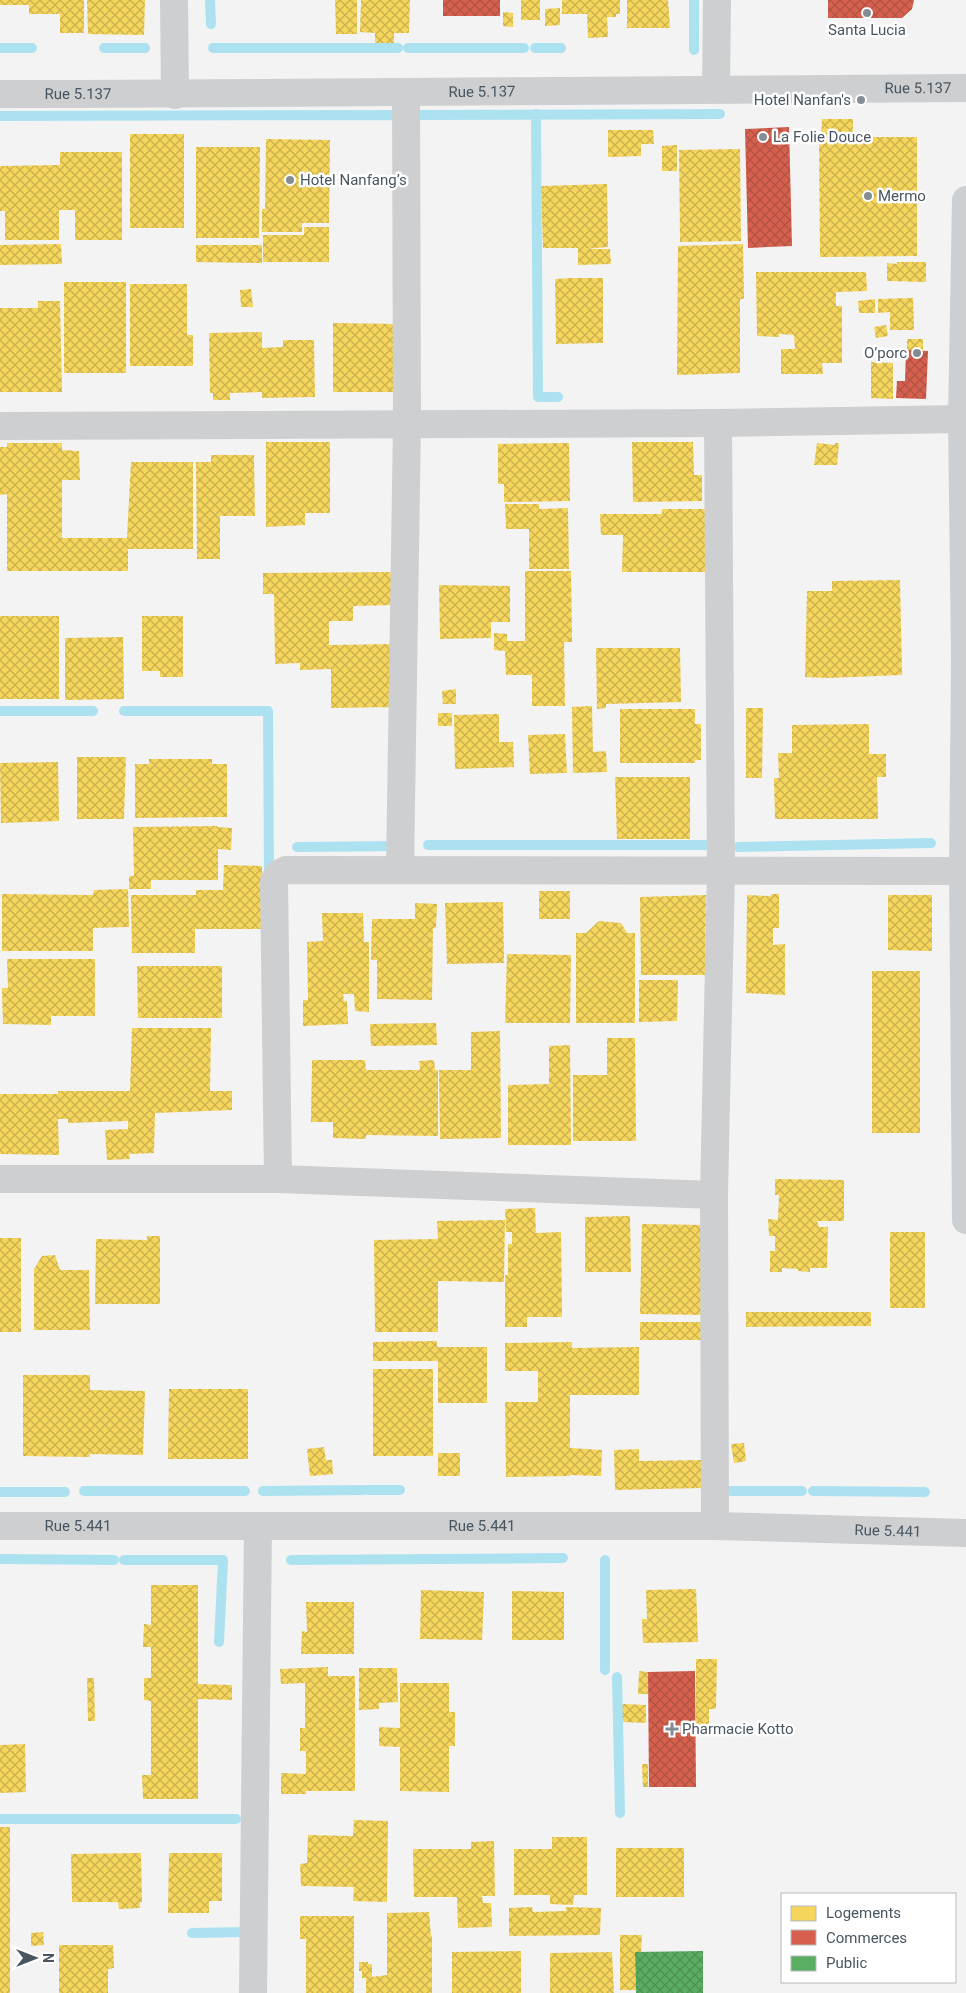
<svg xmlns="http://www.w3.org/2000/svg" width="966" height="1993" font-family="Roboto,sans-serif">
<defs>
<pattern id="homes-cross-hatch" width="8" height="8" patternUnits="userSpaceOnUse" patternTransform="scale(1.25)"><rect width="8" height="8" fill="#f6d55c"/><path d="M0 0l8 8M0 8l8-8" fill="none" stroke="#c9b04f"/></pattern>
<pattern id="shops-cross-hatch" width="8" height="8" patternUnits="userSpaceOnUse" patternTransform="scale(1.25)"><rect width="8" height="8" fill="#d6604d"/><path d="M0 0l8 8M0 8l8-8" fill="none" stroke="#b05243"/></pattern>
<pattern id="public-cross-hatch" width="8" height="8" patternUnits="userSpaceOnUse" patternTransform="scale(1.25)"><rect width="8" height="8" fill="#5aae61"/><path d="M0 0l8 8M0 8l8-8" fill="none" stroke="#4c9053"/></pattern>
</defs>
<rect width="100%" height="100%" fill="#f3f3f3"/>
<path fill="url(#homes-cross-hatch)" d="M 0,0 L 84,0 L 84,33 L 60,33 L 60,14 L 29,14 L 29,5 L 0,5 Z
M 87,0 L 145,0 L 144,35 L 88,34 Z
M 335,0 L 357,0 L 357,34 L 336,34 Z
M 361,0 L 410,0 L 409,33 L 394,33 L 394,45 L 375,45 L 375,33 L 360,32 Z
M 521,0 L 540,0 L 540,20 L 521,20 Z
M 562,0 L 620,0 L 620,14 L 616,14 L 616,17 L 607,17 L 608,37 L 588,38 L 587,14 L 562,14 Z
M 627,0 L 668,0 L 670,28 L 627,28 Z
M 560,8 L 560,25 L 545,26 L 545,9 Z
M 503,12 L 513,13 L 513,27 L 503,26 Z
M 822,119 L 853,119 L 853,137 L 917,137 L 917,256 L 820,257 L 819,137 L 821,137 Z
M 608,130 L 653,130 L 654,144 L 641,144 L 641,156 L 608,157 Z
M 130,134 L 184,134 L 184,228 L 130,228 Z
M 266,139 L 330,140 L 329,223 L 302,223 L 302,232 L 262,232 L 262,209 L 265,209 Z
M 677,145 L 677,171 L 662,171 L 662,146 Z
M 196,147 L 260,147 L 259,238 L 196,238 Z
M 740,149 L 741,241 L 680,242 L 679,150 Z
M 60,152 L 122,152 L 122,240 L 75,240 L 75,210 L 59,210 L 59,240 L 5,240 L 5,211 L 0,211 L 0,166 L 60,165 Z
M 607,184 L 608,247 L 586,249 L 610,249 L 611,264 L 578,265 L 578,248 L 543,248 L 541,186 Z
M 304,227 L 329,227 L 329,262 L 263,262 L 263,235 L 304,235 Z
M 61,244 L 62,264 L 0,265 L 0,245 Z
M 743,244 L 744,299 L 740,299 L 740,373 L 677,375 L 678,246 Z
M 196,245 L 262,245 L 262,263 L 196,262 Z
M 897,262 L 926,262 L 926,282 L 887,281 L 887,263 L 897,264 Z
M 756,272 L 866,272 L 867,291 L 836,292 L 836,306 L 842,306 L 842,363 L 822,363 L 823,374 L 781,374 L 781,349 L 795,349 L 794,335 L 779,334 L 779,337 L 757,336 Z
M 572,278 L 603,278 L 603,343 L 556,344 L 555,279 Z
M 64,282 L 126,282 L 126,373 L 64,373 Z
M 130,284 L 187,284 L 187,335 L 193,335 L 193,366 L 130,366 Z
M 251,289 L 253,307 L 241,307 L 240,290 Z
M 913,298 L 914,330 L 890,330 L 890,312 L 878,313 L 878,299 Z
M 875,299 L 875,313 L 859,313 L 858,301 Z
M 38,301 L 60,301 L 62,392 L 0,392 L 0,308 L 38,308 Z
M 333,323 L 399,324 L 399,392 L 333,392 Z
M 886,325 L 888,336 L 876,338 L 874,327 Z
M 262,332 L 262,348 L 283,347 L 283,340 L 314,340 L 315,397 L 262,398 L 262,392 L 230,393 L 230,400 L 213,400 L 213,393 L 210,393 L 209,333 Z
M 907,339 L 923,339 L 923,351 L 907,350 Z
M 871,362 L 893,363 L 893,399 L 871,398 Z
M 266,442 L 330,442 L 330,513 L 305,513 L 305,525 L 266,527 Z
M 632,442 L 693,442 L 694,475 L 702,475 L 702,501 L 633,502 Z
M 7,443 L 62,443 L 62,450 L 79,451 L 80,480 L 62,480 L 62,538 L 127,538 L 131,462 L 193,462 L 193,549 L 128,549 L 128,571 L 7,571 L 7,494 L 0,495 L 0,447 L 7,447 Z
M 569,443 L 570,501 L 504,502 L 504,484 L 498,484 L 498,444 Z
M 817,443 L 835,445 L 835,443 L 839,443 L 837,465 L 814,465 Z
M 211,455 L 254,455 L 255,516 L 220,516 L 220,559 L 197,559 L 196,462 L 211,462 Z
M 505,504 L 539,504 L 539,509 L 568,508 L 569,569 L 529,569 L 529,529 L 506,529 Z
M 662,509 L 707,509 L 707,572 L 622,572 L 623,535 L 601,535 L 600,514 L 662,514 Z
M 525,571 L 571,571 L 572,642 L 564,642 L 565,706 L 532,706 L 532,675 L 506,675 L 505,651 L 494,650 L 494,633 L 507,634 L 507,641 L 525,641 Z
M 395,572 L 396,605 L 353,606 L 353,621 L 329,621 L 329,645 L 395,644 L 396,707 L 331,708 L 331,669 L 300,670 L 300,663 L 275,664 L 274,594 L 263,594 L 263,573 Z
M 900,580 L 902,675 L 828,678 L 805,677 L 807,591 L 832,591 L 832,581 Z
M 439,585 L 510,586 L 510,622 L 491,622 L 491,638 L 440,639 Z
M 0,616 L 59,616 L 59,699 L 0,699 Z
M 142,616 L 183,616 L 183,677 L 160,677 L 160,671 L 142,671 Z
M 123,637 L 124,699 L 65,700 L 65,638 Z
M 596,648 L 680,648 L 681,702 L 606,704 L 606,708 L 597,709 Z
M 456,689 L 456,704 L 443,704 L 442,691 Z
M 592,706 L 593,752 L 606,751 L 607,772 L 573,773 L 572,707 Z
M 746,708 L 763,708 L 762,778 L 746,778 Z
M 620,709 L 695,709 L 695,724 L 701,724 L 701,760 L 695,760 L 695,763 L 620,763 Z
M 438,713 L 452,713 L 452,726 L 438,726 Z
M 499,714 L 499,742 L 513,742 L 514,767 L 455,769 L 454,715 Z
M 869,724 L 869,754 L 886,754 L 886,777 L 877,777 L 878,819 L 775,819 L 774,778 L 779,778 L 778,753 L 792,753 L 792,725 Z
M 565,734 L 567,773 L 530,774 L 528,735 Z
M 77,757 L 126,757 L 124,819 L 77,819 Z
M 149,759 L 212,759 L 212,764 L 227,764 L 227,817 L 135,818 L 135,764 L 149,764 Z
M 58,762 L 59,821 L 1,823 L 0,763 Z
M 615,777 L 690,777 L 690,839 L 617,839 Z
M 217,826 L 217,827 L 232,828 L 231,850 L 218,849 L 218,880 L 151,880 L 151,889 L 129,889 L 129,876 L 134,876 L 133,827 Z
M 224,865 L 262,866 L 262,929 L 195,929 L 195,953 L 132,953 L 131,895 L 196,895 L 196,890 L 223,890 Z
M 128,889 L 129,927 L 93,928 L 93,951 L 2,951 L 2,894 L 93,895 L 94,890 Z
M 539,891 L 570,891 L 570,919 L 539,919 Z
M 771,894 L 779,894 L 779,928 L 773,928 L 773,945 L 785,944 L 785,995 L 746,993 L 747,895 L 771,896 Z
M 706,895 L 705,975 L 641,975 L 640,897 Z
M 888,895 L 932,895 L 932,951 L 888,950 Z
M 503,902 L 504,963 L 447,964 L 445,903 Z
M 415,903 L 437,904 L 436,928 L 433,928 L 432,1000 L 377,999 L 377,960 L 371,960 L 372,919 L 415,919 Z
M 322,913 L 363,913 L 364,942 L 369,942 L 369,1012 L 355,1011 L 354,994 L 343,994 L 344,1001 L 347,1001 L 348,1024 L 303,1026 L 303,1000 L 308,1000 L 307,942 L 323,941 Z
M 599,921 L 621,923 L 627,933 L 635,933 L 635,1023 L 576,1023 L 576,933 L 586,933 Z
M 507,954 L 571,955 L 570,1023 L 505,1023 Z
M 7,959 L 95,959 L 95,1016 L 51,1016 L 51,1025 L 3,1024 L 2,988 L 8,988 Z
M 137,966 L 222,966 L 222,1018 L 138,1018 Z
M 872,971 L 920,971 L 920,1133 L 872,1133 Z
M 639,980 L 678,980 L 677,1021 L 639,1022 Z
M 436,1023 L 437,1045 L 371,1046 L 370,1024 Z
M 132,1028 L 211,1028 L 210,1091 L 232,1091 L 232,1110 L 155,1113 L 154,1153 L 129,1154 L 130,1159 L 107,1160 L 105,1130 L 128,1129 L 128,1121 L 68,1123 L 68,1119 L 58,1119 L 59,1155 L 0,1154 L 0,1094 L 58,1094 L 58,1091 L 130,1091 Z
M 500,1031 L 501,1138 L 440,1139 L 439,1070 L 471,1070 L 471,1032 Z
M 607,1038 L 635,1038 L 636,1141 L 573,1141 L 573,1075 L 607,1075 Z
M 570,1045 L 571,1145 L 508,1145 L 508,1085 L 549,1084 L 549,1046 Z
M 312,1060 L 365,1060 L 366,1070 L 420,1070 L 419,1061 L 434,1060 L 435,1070 L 438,1070 L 438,1136 L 366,1135 L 366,1139 L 333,1138 L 333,1122 L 311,1122 Z
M 775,1179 L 844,1180 L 844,1221 L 817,1221 L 819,1227 L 828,1227 L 827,1268 L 810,1268 L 810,1272 L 798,1271 L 798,1269 L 782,1268 L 782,1272 L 770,1272 L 770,1251 L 775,1251 L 775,1236 L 769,1236 L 768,1219 L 778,1220 L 779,1195 L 775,1195 Z
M 535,1208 L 536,1233 L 561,1232 L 562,1317 L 527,1317 L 527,1327 L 505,1327 L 505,1275 L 508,1275 L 508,1244 L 512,1244 L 512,1232 L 506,1232 L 505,1209 Z
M 630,1216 L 631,1272 L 585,1272 L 585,1217 Z
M 505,1220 L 504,1282 L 438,1281 L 438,1332 L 375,1332 L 374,1240 L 438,1239 L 437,1221 Z
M 642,1224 L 705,1225 L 704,1315 L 640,1314 Z
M 890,1232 L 925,1232 L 925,1308 L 890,1308 Z
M 147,1236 L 160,1236 L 160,1304 L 95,1304 L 96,1239 L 147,1240 Z
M 0,1238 L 21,1238 L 21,1332 L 0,1332 Z
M 55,1255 L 60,1270 L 89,1270 L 90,1330 L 34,1330 L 34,1269 L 42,1256 Z
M 746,1312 L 871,1312 L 871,1326 L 746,1327 Z
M 640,1322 L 704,1322 L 704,1340 L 640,1340 Z
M 437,1341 L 437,1347 L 487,1347 L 487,1403 L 438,1403 L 438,1361 L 373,1361 L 373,1342 Z
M 572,1342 L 572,1348 L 639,1347 L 639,1395 L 570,1395 L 570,1448 L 602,1450 L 601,1476 L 570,1475 L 570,1476 L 506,1477 L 505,1402 L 538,1402 L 538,1371 L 505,1371 L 505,1343 Z
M 373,1369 L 433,1369 L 433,1456 L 373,1456 Z
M 23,1375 L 90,1375 L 90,1390 L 145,1391 L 143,1455 L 90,1454 L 90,1457 L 23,1456 Z
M 169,1389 L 248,1389 L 248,1459 L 168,1459 Z
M 744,1443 L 746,1461 L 734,1463 L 731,1444 Z
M 324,1447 L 326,1460 L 332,1460 L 333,1474 L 310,1476 L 307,1449 Z
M 639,1449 L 639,1461 L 701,1460 L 702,1488 L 615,1490 L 614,1450 Z
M 438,1453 L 460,1453 L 460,1476 L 438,1476 Z
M 151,1585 L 198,1585 L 198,1684 L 232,1685 L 232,1700 L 198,1699 L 198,1799 L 143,1799 L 142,1775 L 151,1775 L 151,1701 L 144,1700 L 144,1678 L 151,1678 L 151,1647 L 143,1647 L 144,1624 L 151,1625 Z
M 696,1589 L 698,1642 L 643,1643 L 642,1619 L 647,1619 L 646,1590 Z
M 421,1590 L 484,1592 L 482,1640 L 420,1639 Z
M 512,1591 L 564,1592 L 564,1640 L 512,1640 Z
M 306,1602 L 354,1602 L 354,1654 L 301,1654 L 302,1631 L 307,1632 Z
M 696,1659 L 717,1659 L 716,1709 L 709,1709 L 709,1725 L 696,1725 Z
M 328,1667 L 328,1676 L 355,1676 L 355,1791 L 306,1791 L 306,1794 L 281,1794 L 281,1773 L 306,1774 L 306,1751 L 300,1751 L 300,1728 L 305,1728 L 305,1683 L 281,1684 L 280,1669 Z
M 359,1668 L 397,1668 L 398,1702 L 379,1703 L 379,1709 L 359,1710 Z
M 639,1671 L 648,1672 L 648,1694 L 638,1694 Z
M 87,1678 L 94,1678 L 95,1721 L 88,1721 Z
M 400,1683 L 449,1683 L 449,1712 L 455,1712 L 455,1746 L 449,1746 L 449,1792 L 400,1791 L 400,1747 L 379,1746 L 379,1727 L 400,1728 Z
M 622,1704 L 646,1705 L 646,1723 L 622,1722 Z
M 25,1744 L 26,1792 L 0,1793 L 0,1745 Z
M 642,1764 L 648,1764 L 648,1787 L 643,1787 Z
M 354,1820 L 388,1821 L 387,1902 L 353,1901 L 354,1887 L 301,1886 L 300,1864 L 307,1863 L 308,1835 L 353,1836 Z
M 0,1827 L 10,1827 L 10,1993 L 0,1993 Z
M 552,1837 L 587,1837 L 587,1895 L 574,1895 L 573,1905 L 550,1904 L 550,1895 L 514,1895 L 514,1849 L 552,1849 Z
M 494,1841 L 495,1896 L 482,1896 L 483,1903 L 491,1903 L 492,1927 L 458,1928 L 457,1897 L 414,1897 L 413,1849 L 471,1849 L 471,1842 Z
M 616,1848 L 684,1848 L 684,1897 L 616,1897 Z
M 141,1853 L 142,1902 L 140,1902 L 140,1908 L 119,1909 L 118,1902 L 72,1902 L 71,1854 Z
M 169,1853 L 222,1853 L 222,1901 L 209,1901 L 209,1913 L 168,1913 Z
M 532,1907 L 533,1912 L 566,1911 L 566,1907 L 601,1908 L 600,1935 L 509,1936 L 509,1908 Z
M 429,1912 L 431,1936 L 432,1936 L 432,1993 L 366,1993 L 366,1978 L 362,1978 L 362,1971 L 359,1971 L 359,1962 L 368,1962 L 368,1964 L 372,1964 L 372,1977 L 387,1975 L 387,1913 Z
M 300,1916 L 354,1916 L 354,1993 L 306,1993 L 306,1939 L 300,1939 Z
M 43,1932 L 44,1945 L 31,1946 L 31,1933 Z
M 620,1935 L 642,1935 L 641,1952 L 635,1952 L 636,1990 L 620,1990 Z
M 59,1945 L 113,1945 L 114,1968 L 108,1969 L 108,1993 L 59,1993 Z
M 521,1951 L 521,1993 L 452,1993 L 452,1952 Z
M 612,1952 L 614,1993 L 550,1993 L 550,1953 Z"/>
<path fill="url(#shops-cross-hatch)" d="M 443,0 L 500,0 L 500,16 L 443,16 Z
M 828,0 L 914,0 L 912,9 L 902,18 L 828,18 Z
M 789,127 L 792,246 L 748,248 L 745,129 Z
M 906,350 L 928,351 L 926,399 L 896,398 L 897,381 L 905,381 Z
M 695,1671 L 696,1787 L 649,1787 L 648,1672 Z"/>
<path fill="url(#public-cross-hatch)" d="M 703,1951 L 703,1993 L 636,1993 L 635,1952 Z"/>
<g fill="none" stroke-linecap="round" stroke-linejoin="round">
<path stroke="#ace2f0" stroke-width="10" d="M 210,0 L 211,24
M 694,0 L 694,50
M 0,48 L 32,48
M 104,48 L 145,48
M 213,48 L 398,48
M 408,48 L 524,48
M 535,48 L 561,48
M 536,114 L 538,397 L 558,397
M 422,115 L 720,114
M 0,116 L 403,115 L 403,117
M 0,711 L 93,711
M 124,711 L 268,711 L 269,878
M 428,845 L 705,845
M 297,847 L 400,846
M 738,847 L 931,843
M 368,1490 L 400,1490
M 84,1491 L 245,1491
M 263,1491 L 363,1490
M 731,1491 L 802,1491
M 813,1491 L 925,1492
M 0,1492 L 65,1492
M 0,1559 L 114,1560
M 124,1560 L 223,1560 L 219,1642
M 291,1560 L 563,1558
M 605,1560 L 605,1670
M 617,1677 L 620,1813
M 0,1819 L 236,1819
M 192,1933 L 248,1932"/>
<g stroke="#cdcfd1" stroke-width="28">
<path d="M 174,0 L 175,95"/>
<path d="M 716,89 L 717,0"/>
<path id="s1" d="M 0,94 C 322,95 644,89 966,88"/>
<path d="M 0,426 L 718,423 L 962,419"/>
<path d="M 400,870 L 407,424 L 406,94"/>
<path d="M 0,1179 L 278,1179 L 714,1195"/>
<path d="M 278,1179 L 274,881 L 278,874 L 286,870 L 963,871"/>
<path id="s2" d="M 0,1526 L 715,1526 L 966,1533"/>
<path d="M 715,1526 L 714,1195 L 721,871 L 718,423"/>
<path d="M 253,1993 L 258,1526"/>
</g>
<path stroke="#cdd0d3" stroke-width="28" d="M 966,200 L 962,419 L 965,660 L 963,871 L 966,1220"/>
</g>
<g fill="#848d93" stroke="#fff" stroke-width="2">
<circle cx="867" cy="13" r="5"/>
<circle cx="861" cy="100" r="5"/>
<circle cx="763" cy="137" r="5"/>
<circle cx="290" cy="180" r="5"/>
<circle cx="868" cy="196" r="5"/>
<circle cx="917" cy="353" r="5"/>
<path d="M669.5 1721.5h5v5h5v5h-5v5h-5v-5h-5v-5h5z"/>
</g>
<g text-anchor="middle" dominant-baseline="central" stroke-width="5" stroke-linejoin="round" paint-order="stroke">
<g font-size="15" fill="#495660" stroke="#fff" text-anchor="start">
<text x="867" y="30" text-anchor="middle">Santa Lucia</text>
<text x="851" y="100" text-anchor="end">Hotel Nanfan's</text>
<text x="773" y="137">La Folie Douce</text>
<text x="300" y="180">Hotel Nanfang’s</text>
<text x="878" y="196">Mermo</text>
<text x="907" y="353" text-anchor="end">O’porc</text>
<text x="682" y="1729">Pharmacie Kotto</text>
</g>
<g font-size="15" fill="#495660" stroke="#fff">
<text stroke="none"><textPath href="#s1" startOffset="918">Rue 5.137</textPath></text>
<text stroke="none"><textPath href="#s1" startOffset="482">Rue 5.137</textPath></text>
<text stroke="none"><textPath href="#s1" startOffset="78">Rue 5.137</textPath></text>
<text stroke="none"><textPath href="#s2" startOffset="78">Rue 5.441</textPath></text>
<text stroke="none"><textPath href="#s2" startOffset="482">Rue 5.441</textPath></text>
<text stroke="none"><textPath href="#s2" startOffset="888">Rue 5.441</textPath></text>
</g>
</g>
<rect x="781" y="1893" width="175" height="90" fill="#ffffff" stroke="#b6bbbf"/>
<rect x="791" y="1906" width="25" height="15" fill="#f6d55c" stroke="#b6bbbf"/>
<text x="826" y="1918" font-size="15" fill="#495660">Logements</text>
<rect x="791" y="1930" width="25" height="15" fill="#d6604d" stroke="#b6bbbf"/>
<text x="826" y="1943" font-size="15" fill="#495660">Commerces</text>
<rect x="791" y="1956" width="25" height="15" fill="#5aae61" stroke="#b6bbbf"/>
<text x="826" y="1968" font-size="15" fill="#495660">Public</text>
<g transform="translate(35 1958) rotate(90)" stroke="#ffffff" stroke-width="4" paint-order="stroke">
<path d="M0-4L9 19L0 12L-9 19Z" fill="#495660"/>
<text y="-8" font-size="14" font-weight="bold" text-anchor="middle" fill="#495660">N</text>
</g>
</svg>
